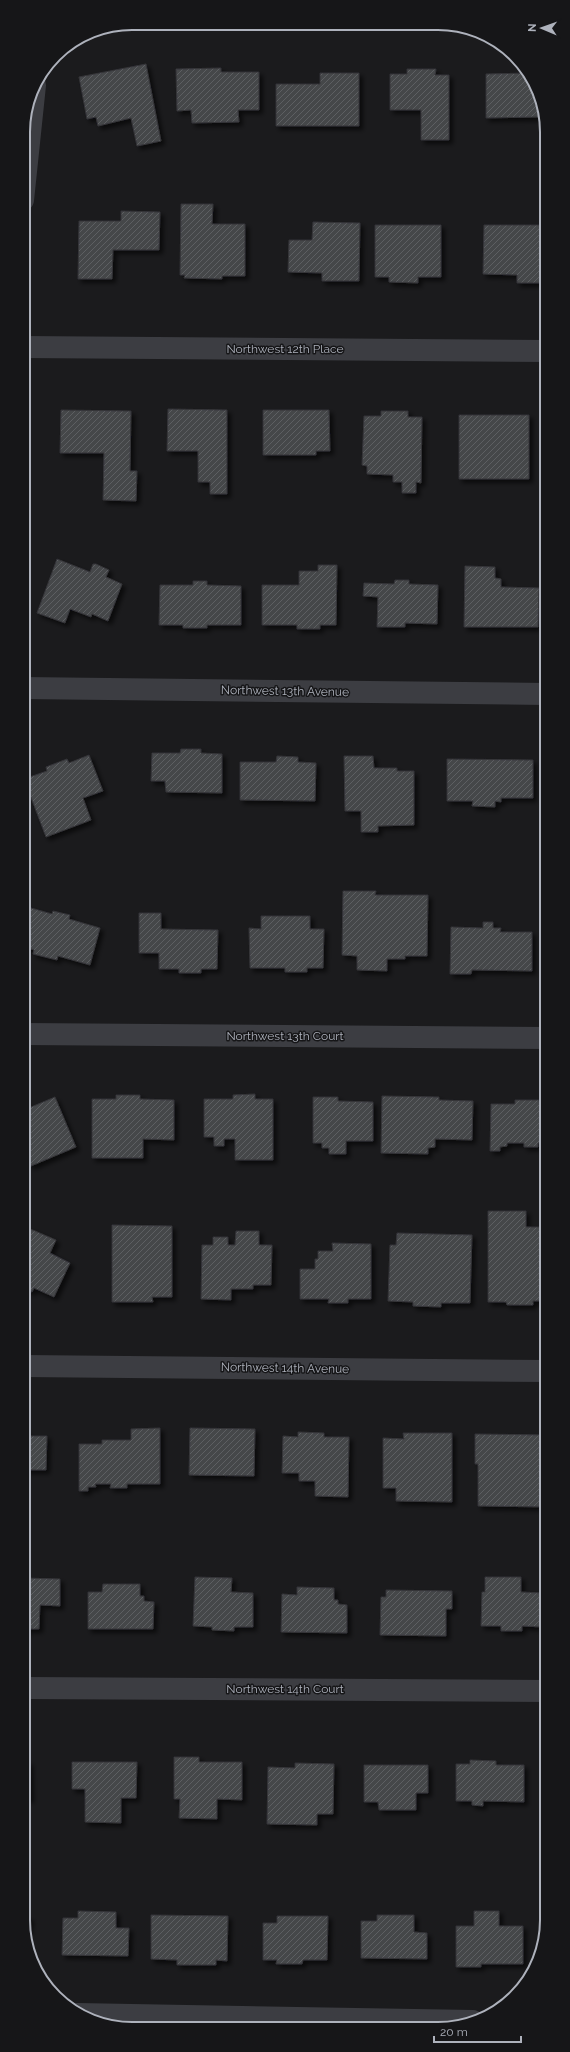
<svg xmlns="http://www.w3.org/2000/svg" width="570" height="2052" font-family="Raleway,sans-serif">
<defs>
<pattern id="building-hatch" width="6" height="6" patternUnits="userSpaceOnUse"><rect width="6" height="6" fill="#45464a"/><path d="M-1 1l2-2M0 6l6-6M5 7l2-2" fill="none" stroke="#5d5e62"/></pattern>
<filter id="shadow"><feDropShadow dx="3.5" dy="3.5" stdDeviation="2" flood-color="#0009"/></filter>
</defs>
<rect width="100%" height="100%" fill="#1b1b1d"/>
<path fill="url(#building-hatch)" stroke="#353539" filter="url(#shadow)" d="M 146,64 L 161,141 L 137,146 L 131,118 L 98,126 L 96,117 L 87,119 L 79,77 Z
M 221,68 L 221,72 L 259,72 L 259,110 L 238,110 L 239,122 L 192,123 L 191,110 L 177,111 L 176,69 Z
M 407,69 L 436,69 L 435,75 L 449,75 L 449,140 L 421,140 L 421,110 L 390,110 L 390,74 L 407,74 Z
M 320,73 L 359,73 L 359,126 L 276,126 L 276,84 L 320,84 Z
M 528,73 L 536,84 L 545,114 L 539,114 L 539,117 L 486,118 L 486,74 Z
M 181,204 L 213,204 L 212,224 L 245,224 L 245,276 L 222,276 L 222,279 L 184,278 L 185,275 L 180,275 Z
M 121,211 L 160,212 L 159,250 L 113,250 L 112,279 L 78,279 L 79,221 L 121,221 Z
M 313,222 L 360,223 L 359,281 L 322,281 L 322,273 L 288,272 L 289,240 L 312,240 Z
M 375,225 L 441,225 L 441,277 L 418,277 L 418,283 L 389,282 L 389,277 L 375,277 Z
M 484,225 L 546,225 L 546,283 L 517,283 L 517,275 L 483,274 Z
M 168,409 L 227,410 L 227,494 L 210,494 L 210,482 L 198,482 L 198,451 L 167,451 Z
M 61,410 L 131,411 L 130,471 L 137,471 L 136,501 L 103,500 L 104,453 L 60,453 Z
M 263,410 L 329,410 L 330,451 L 316,451 L 316,455 L 263,455 Z
M 381,411 L 408,411 L 408,417 L 422,417 L 421,483 L 416,482 L 416,493 L 402,493 L 402,482 L 393,482 L 393,475 L 367,474 L 367,466 L 362,465 L 364,416 L 381,416 Z
M 459,415 L 529,415 L 529,479 L 459,479 Z
M 57,559 L 90,572 L 93,564 L 96,564 L 109,570 L 106,577 L 122,584 L 108,621 L 92,614 L 91,617 L 70,609 L 65,623 L 37,613 Z
M 318,565 L 337,565 L 336,625 L 320,625 L 320,629 L 297,629 L 297,625 L 262,625 L 262,585 L 299,585 L 299,571 L 318,571 Z
M 465,566 L 495,567 L 495,578 L 501,579 L 501,587 L 539,588 L 538,627 L 464,627 Z
M 395,580 L 409,580 L 409,584 L 438,585 L 437,624 L 405,623 L 405,627 L 377,627 L 378,597 L 363,596 L 364,583 L 394,584 Z
M 193,581 L 207,581 L 207,585 L 241,586 L 241,625 L 207,625 L 207,628 L 183,628 L 183,625 L 159,625 L 160,585 L 193,585 Z
M 181,749 L 201,749 L 201,753 L 222,754 L 222,793 L 166,792 L 165,781 L 151,781 L 152,753 L 180,753 Z
M 89,755 L 103,791 L 83,798 L 91,820 L 46,837 L 24,779 L 47,771 L 46,767 L 67,759 L 69,763 Z
M 277,756 L 298,757 L 298,762 L 316,763 L 315,801 L 240,800 L 240,762 L 276,762 Z
M 344,756 L 373,756 L 374,768 L 397,768 L 397,771 L 414,771 L 414,825 L 378,826 L 378,832 L 361,832 L 361,811 L 345,811 Z
M 447,759 L 533,760 L 533,798 L 501,798 L 501,802 L 495,801 L 495,807 L 472,806 L 473,801 L 447,801 Z
M 343,891 L 376,891 L 375,895 L 428,895 L 427,956 L 405,956 L 405,959 L 387,959 L 387,971 L 357,970 L 357,956 L 342,955 Z
M 24,906 L 52,914 L 53,911 L 70,915 L 69,919 L 100,928 L 90,965 L 58,956 L 57,960 L 33,954 L 34,950 L 24,947 Z
M 139,913 L 161,913 L 161,929 L 218,930 L 217,969 L 201,969 L 201,973 L 179,973 L 179,969 L 159,969 L 159,953 L 139,953 Z
M 261,916 L 310,916 L 310,929 L 324,929 L 323,968 L 307,968 L 307,972 L 285,972 L 285,968 L 250,968 L 249,928 L 261,929 Z
M 483,922 L 493,922 L 493,928 L 501,928 L 500,932 L 532,932 L 532,971 L 472,970 L 471,974 L 450,974 L 451,927 L 483,928 Z
M 255,1094 L 255,1099 L 273,1099 L 273,1160 L 235,1160 L 235,1139 L 224,1139 L 224,1146 L 214,1146 L 214,1137 L 204,1137 L 204,1099 L 233,1099 L 233,1095 Z
M 116,1095 L 140,1095 L 140,1099 L 174,1100 L 174,1140 L 143,1139 L 143,1158 L 92,1158 L 92,1099 L 116,1099 Z
M 382,1096 L 439,1097 L 439,1100 L 473,1101 L 472,1140 L 435,1139 L 435,1147 L 428,1148 L 428,1154 L 381,1153 Z
M 55,1097 L 76,1147 L 31,1166 L 28,1161 L 24,1162 L 24,1110 Z
M 313,1097 L 338,1097 L 338,1101 L 373,1102 L 373,1141 L 346,1141 L 346,1154 L 329,1154 L 329,1148 L 322,1148 L 322,1143 L 313,1143 Z
M 515,1100 L 539,1100 L 540,1104 L 546,1104 L 546,1143 L 538,1143 L 538,1147 L 524,1147 L 524,1143 L 507,1143 L 507,1146 L 500,1147 L 500,1151 L 490,1151 L 491,1104 L 515,1104 Z
M 488,1211 L 526,1211 L 526,1227 L 546,1227 L 547,1301 L 533,1301 L 533,1305 L 507,1305 L 506,1302 L 488,1302 Z
M 112,1225 L 172,1226 L 172,1297 L 152,1297 L 153,1302 L 112,1302 Z
M 28,1228 L 56,1240 L 50,1253 L 70,1263 L 54,1297 L 34,1288 L 32,1292 L 24,1288 L 24,1232 Z
M 236,1231 L 259,1231 L 259,1245 L 272,1245 L 271,1285 L 253,1285 L 253,1289 L 231,1289 L 231,1300 L 201,1299 L 202,1245 L 213,1245 L 213,1237 L 228,1237 L 228,1245 L 235,1245 Z
M 397,1233 L 472,1235 L 470,1303 L 441,1303 L 441,1307 L 413,1306 L 413,1302 L 388,1301 L 390,1245 L 396,1245 Z
M 332,1243 L 371,1244 L 371,1299 L 348,1299 L 348,1303 L 328,1303 L 329,1299 L 300,1299 L 300,1269 L 315,1269 L 315,1259 L 318,1259 L 318,1251 L 333,1251 Z
M 160,1428 L 160,1484 L 127,1484 L 127,1488 L 110,1488 L 111,1484 L 95,1484 L 96,1487 L 88,1487 L 88,1491 L 79,1491 L 79,1444 L 102,1444 L 102,1440 L 131,1440 L 131,1429 Z
M 190,1428 L 255,1429 L 254,1476 L 189,1475 Z
M 24,1431 L 27,1431 L 26,1436 L 47,1436 L 46,1470 L 24,1470 L 24,1484 Z
M 298,1432 L 324,1433 L 324,1437 L 349,1437 L 348,1497 L 315,1496 L 315,1481 L 299,1481 L 299,1473 L 282,1473 L 283,1436 L 298,1437 Z
M 403,1433 L 452,1433 L 452,1502 L 396,1501 L 396,1488 L 383,1488 L 383,1438 L 404,1439 Z
M 475,1434 L 547,1435 L 547,1507 L 478,1506 L 478,1464 L 475,1464 Z
M 195,1577 L 232,1578 L 231,1592 L 253,1593 L 253,1627 L 234,1627 L 234,1631 L 212,1630 L 212,1627 L 193,1626 Z
M 485,1577 L 521,1577 L 521,1592 L 542,1593 L 542,1627 L 522,1626 L 522,1631 L 501,1631 L 501,1626 L 481,1626 L 482,1592 L 485,1592 Z
M 24,1578 L 60,1579 L 60,1606 L 40,1605 L 39,1629 L 26,1629 L 26,1634 L 24,1633 Z
M 103,1584 L 140,1584 L 140,1596 L 144,1596 L 144,1601 L 154,1602 L 153,1629 L 88,1629 L 88,1592 L 102,1592 Z
M 297,1587 L 334,1588 L 334,1600 L 338,1600 L 338,1604 L 347,1605 L 347,1633 L 281,1632 L 282,1594 L 297,1595 Z
M 386,1590 L 452,1591 L 452,1609 L 446,1609 L 446,1636 L 380,1635 L 381,1597 L 386,1597 Z
M 174,1757 L 199,1757 L 199,1762 L 242,1762 L 242,1800 L 217,1799 L 217,1819 L 179,1818 L 180,1799 L 174,1799 Z
M 470,1760 L 496,1761 L 496,1765 L 524,1765 L 524,1802 L 483,1801 L 483,1806 L 472,1805 L 472,1801 L 456,1801 L 456,1764 L 470,1764 Z
M 24,1762 L 29,1762 L 30,1799 L 24,1799 Z
M 72,1762 L 137,1762 L 136,1798 L 121,1798 L 121,1823 L 85,1822 L 85,1789 L 72,1789 Z
M 295,1763 L 334,1764 L 333,1814 L 317,1814 L 317,1825 L 267,1824 L 268,1767 L 295,1768 Z
M 364,1765 L 428,1765 L 428,1793 L 416,1793 L 416,1810 L 379,1810 L 378,1802 L 364,1802 Z
M 78,1911 L 116,1912 L 116,1928 L 129,1928 L 128,1956 L 62,1955 L 63,1918 L 78,1918 Z
M 474,1911 L 499,1911 L 499,1926 L 523,1926 L 523,1964 L 481,1964 L 481,1967 L 456,1967 L 456,1926 L 474,1926 Z
M 151,1915 L 228,1916 L 227,1961 L 216,1960 L 216,1965 L 177,1965 L 177,1960 L 151,1959 Z
M 377,1915 L 414,1915 L 414,1932 L 427,1933 L 427,1959 L 361,1958 L 361,1921 L 377,1921 Z
M 277,1916 L 328,1916 L 327,1960 L 303,1960 L 302,1964 L 276,1964 L 277,1960 L 263,1960 L 263,1923 L 277,1923 Z
M 24,1917 L 30,1918 L 27,1933 L 24,1932 Z"/>
<g fill="none" stroke-linecap="round" stroke-linejoin="round">
<path stroke="#3c3d42" stroke-width="22" d="M 23,200 L 35,85
M 23,347 L 546,351
M 23,688 L 546,694
M 24,1034 L 546,1038
M 24,1366 L 547,1371
M 24,1688 L 547,1691
M 77,2014 L 473,2021"/>
</g>
<g text-anchor="middle" dominant-baseline="central" stroke-width="3" stroke-linejoin="round" paint-order="stroke">
<g font-size="12" fill="#aeb2bc" stroke="#161618">
<text x="285" y="349">Northwest 12th Place</text>
<text transform="translate(285 691) rotate(1)">Northwest 13th Avenue</text>
<text x="285" y="1036">Northwest 13th Court</text>
<text transform="translate(285 1368) rotate(1)">Northwest 14th Avenue</text>
<text x="285" y="1689">Northwest 14th Court</text>
</g>
</g>
<path d="M0 0H570V2052H0ZM132 30H438A102 102 0 0 1 540 132V1920A102 102 0 0 1 438 2022H132A102 102 0 0 1 30 1920V132A102 102 0 0 1 132 30Z" fill="#161618" fill-rule="evenodd"/>
<path fill="none" stroke="#aeb2bc" stroke-width="2" d="M132 30H438A102 102 0 0 1 540 132V1920A102 102 0 0 1 438 2022H132A102 102 0 0 1 30 1920V132A102 102 0 0 1 132 30Z"/>
<g transform="translate(542 28) rotate(272)" stroke="#161618" stroke-width="3" paint-order="stroke">
<path d="M0-3L7 15L0 10L-7 15Z" fill="#aeb2bc"/>
<text y="-6" font-size="11" font-weight="bold" text-anchor="middle" fill="#aeb2bc">N</text>
</g>
<path d="M434 2036v6h87v-6" fill="none" stroke="#aeb2bc" stroke-width="2"/>
<text x="440" y="2036" font-size="12" fill="#aeb2bc" stroke="#161618" stroke-width="3" paint-order="stroke">20 m</text>
</svg>
